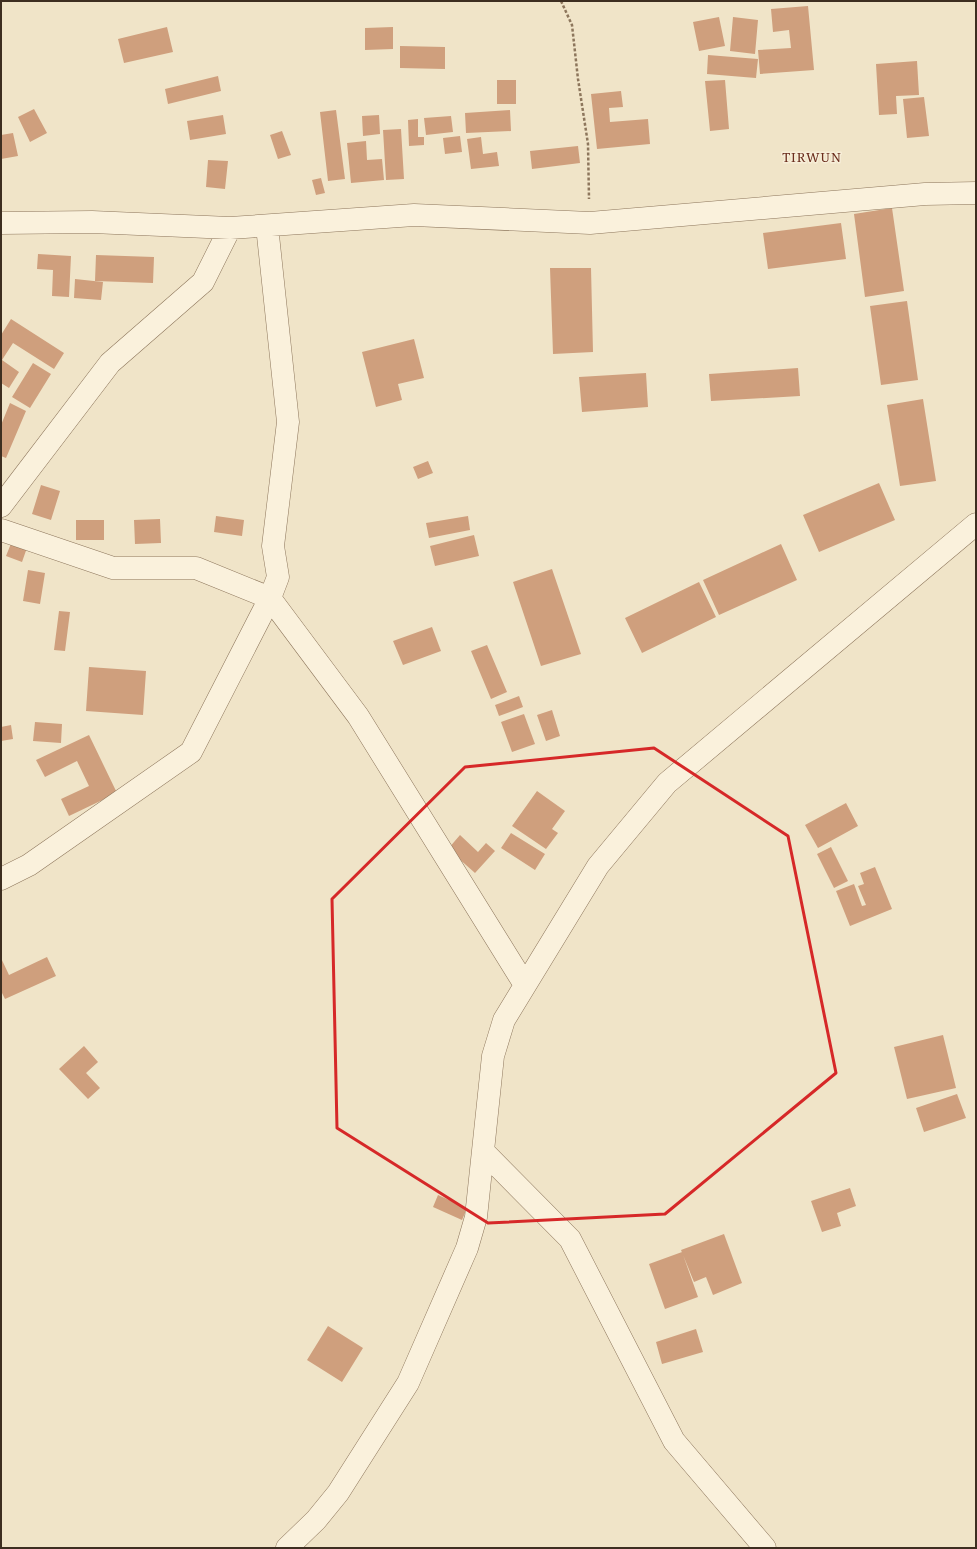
<svg xmlns="http://www.w3.org/2000/svg" width="977" height="1549" font-family="'Noto Serif',serif">
<rect width="100%" height="100%" fill="#f0e4c8"/>
<path fill="#cf9f7d" d="M 808,6 L 814,70 L 760,74 L 758,50 L 791,48 L 789,30 L 773,32 L 771,9 Z
M 719,17 L 725,46 L 699,51 L 693,22 Z
M 733,17 L 758,20 L 755,54 L 730,51 Z
M 167,27 L 173,52 L 124,63 L 118,39 Z
M 393,27 L 393,49 L 365,50 L 365,28 Z
M 400,46 L 445,47 L 445,69 L 400,68 Z
M 708,55 L 758,59 L 756,78 L 707,74 Z
M 917,61 L 919,95 L 896,96 L 897,114 L 879,115 L 876,64 Z
M 218,76 L 221,91 L 168,104 L 165,89 Z
M 497,80 L 516,80 L 516,104 L 497,104 Z
M 725,80 L 729,129 L 710,131 L 705,81 Z
M 621,91 L 623,107 L 609,108 L 610,122 L 648,119 L 650,144 L 597,149 L 591,94 Z
M 924,97 L 929,136 L 907,138 L 903,99 Z
M 34,109 L 47,133 L 30,142 L 18,117 Z
M 336,110 L 345,179 L 328,181 L 320,112 Z
M 510,110 L 511,131 L 466,133 L 465,113 Z
M 223,115 L 226,134 L 190,140 L 187,121 Z
M 379,115 L 380,134 L 363,136 L 362,116 Z
M 451,116 L 453,132 L 426,135 L 424,118 Z
M 418,119 L 418,137 L 424,137 L 424,145 L 409,146 L 408,120 Z
M 401,129 L 404,179 L 386,180 L 383,130 Z
M 282,131 L 291,155 L 278,159 L 270,135 Z
M 13,133 L 18,156 L 1,159 L 1,135 Z
M 460,136 L 462,152 L 445,154 L 443,138 Z
M 481,137 L 483,154 L 497,152 L 499,166 L 471,169 L 467,139 Z
M 366,141 L 367,160 L 382,159 L 384,180 L 351,183 L 347,143 Z
M 578,146 L 580,163 L 532,169 L 530,151 Z
M 208,160 L 228,161 L 225,189 L 206,187 Z
M 321,178 L 325,193 L 316,195 L 312,180 Z
M 892,208 L 904,291 L 865,297 L 854,214 Z
M 841,223 L 846,259 L 768,269 L 763,233 Z
M 38,254 L 71,256 L 69,297 L 52,296 L 53,270 L 37,269 Z
M 96,255 L 154,257 L 153,283 L 95,281 Z
M 550,268 L 591,268 L 593,352 L 553,354 Z
M 75,279 L 103,282 L 101,300 L 74,298 Z
M 907,301 L 918,380 L 881,385 L 870,306 Z
M 11,319 L 64,353 L 54,369 L 13,343 L 2,360 L 19,372 L 9,388 L 1,383 L 1,335 Z
M 414,339 L 424,378 L 398,384 L 402,400 L 376,407 L 362,352 Z
M 33,363 L 51,374 L 30,408 L 12,397 Z
M 798,368 L 800,396 L 711,401 L 709,374 Z
M 646,373 L 648,407 L 582,412 L 579,377 Z
M 923,399 L 936,481 L 900,486 L 887,405 Z
M 10,403 L 26,411 L 6,458 L 1,456 L 1,425 Z
M 428,461 L 433,473 L 418,479 L 413,467 Z
M 879,483 L 895,520 L 819,552 L 803,515 Z
M 41,485 L 60,491 L 51,520 L 32,514 Z
M 216,516 L 244,520 L 242,536 L 214,532 Z
M 468,516 L 470,530 L 429,538 L 426,523 Z
M 160,519 L 161,543 L 135,544 L 134,520 Z
M 76,520 L 104,520 L 104,540 L 76,540 Z
M 474,535 L 479,556 L 435,566 L 430,546 Z
M 14,536 L 29,542 L 22,562 L 6,556 Z
M 781,544 L 797,580 L 719,615 L 703,580 Z
M 552,569 L 581,654 L 541,666 L 513,582 Z
M 28,570 L 45,573 L 40,604 L 23,601 Z
M 699,582 L 716,617 L 642,653 L 625,618 Z
M 59,611 L 70,612 L 65,651 L 54,650 Z
M 432,627 L 441,651 L 403,665 L 393,641 Z
M 487,645 L 507,692 L 491,699 L 471,651 Z
M 89,667 L 146,671 L 143,715 L 86,711 Z
M 519,696 L 523,707 L 499,716 L 495,705 Z
M 552,710 L 560,736 L 546,741 L 537,715 Z
M 524,714 L 535,744 L 512,752 L 501,722 Z
M 35,722 L 62,724 L 61,743 L 33,741 Z
M 11,725 L 13,739 L 1,741 L 1,727 Z
M 89,735 L 117,793 L 69,816 L 61,799 L 89,786 L 77,761 L 45,777 L 36,760 Z
M 537,791 L 565,811 L 552,829 L 558,833 L 546,849 L 512,826 Z
M 846,803 L 858,826 L 818,848 L 805,825 Z
M 511,833 L 545,854 L 535,870 L 501,848 Z
M 460,835 L 478,852 L 486,843 L 495,851 L 475,873 L 448,849 Z
M 831,847 L 848,881 L 834,888 L 817,854 Z
M 875,867 L 892,909 L 850,926 L 836,891 L 854,884 L 862,906 L 866,905 L 858,886 L 864,884 L 860,873 Z
M 47,957 L 56,976 L 5,999 L 1,991 L 1,958 L 9,975 Z
M 943,1035 L 956,1088 L 907,1099 L 894,1047 Z
M 84,1046 L 98,1062 L 86,1073 L 100,1088 L 88,1099 L 59,1069 Z
M 957,1094 L 966,1118 L 924,1132 L 916,1108 Z
M 850,1188 L 856,1206 L 837,1213 L 841,1226 L 822,1232 L 811,1201 Z
M 438,1195 L 467,1208 L 462,1220 L 433,1207 Z
M 724,1234 L 742,1283 L 713,1295 L 706,1277 L 694,1282 L 681,1250 Z
M 682,1252 L 698,1297 L 665,1309 L 649,1264 Z
M 328,1326 L 363,1348 L 342,1382 L 307,1360 Z
M 696,1329 L 703,1352 L 662,1364 L 656,1342 Z"/>
<g fill="none" stroke-linecap="round" stroke-linejoin="round">
<g stroke="#8d765c" stroke-width="23">
<path id="minor" d="M 1,223 L 92,222 L 230,228 L 414,215 L 590,223 L 925,194 L 976,193
M 1,506 L 110,363 L 203,282 L 230,228
M 1,530 L 113,568 L 196,568 L 270,598 L 358,716 L 525,985
M 1,879 L 29,865 L 191,752 L 270,598 L 278,577 L 273,546 L 288,422 L 267,226
M 483,1151 L 570,1239 L 674,1441 L 765,1548
M 287,1548 L 316,1520 L 338,1493 L 408,1383 L 467,1248 L 476,1217 L 493,1056 L 504,1020 L 598,866 L 667,783 L 976,524"/>
</g>
<path stroke="#8d765c" stroke-width="2.5" stroke-dasharray="3 2" stroke-linecap="butt" d="M 561,1 L 572,25 L 578,79 L 588,144 L 589,199"/>
<use href="#minor" stroke="#faf1dc" stroke-width="22"/>
</g>
<path fill="none" stroke="#d62828" stroke-width="3" stroke-linejoin="round" d="M 654,748 L 788,836 L 836,1073 L 665,1214 L 488,1223 L 337,1128 L 332,899 L 465,767 Z"/>
<g text-anchor="middle" dominant-baseline="central" stroke-width="3" stroke-linejoin="round" paint-order="stroke">
<g font-size="13" letter-spacing="1" fill="#6b2e1e" stroke="#f7eed8">
<text x="812" y="157">TIRWUN</text>
</g>
</g>
<rect width="977" height="1549" fill="none" stroke="#3d2e20" stroke-width="4"/>
</svg>
